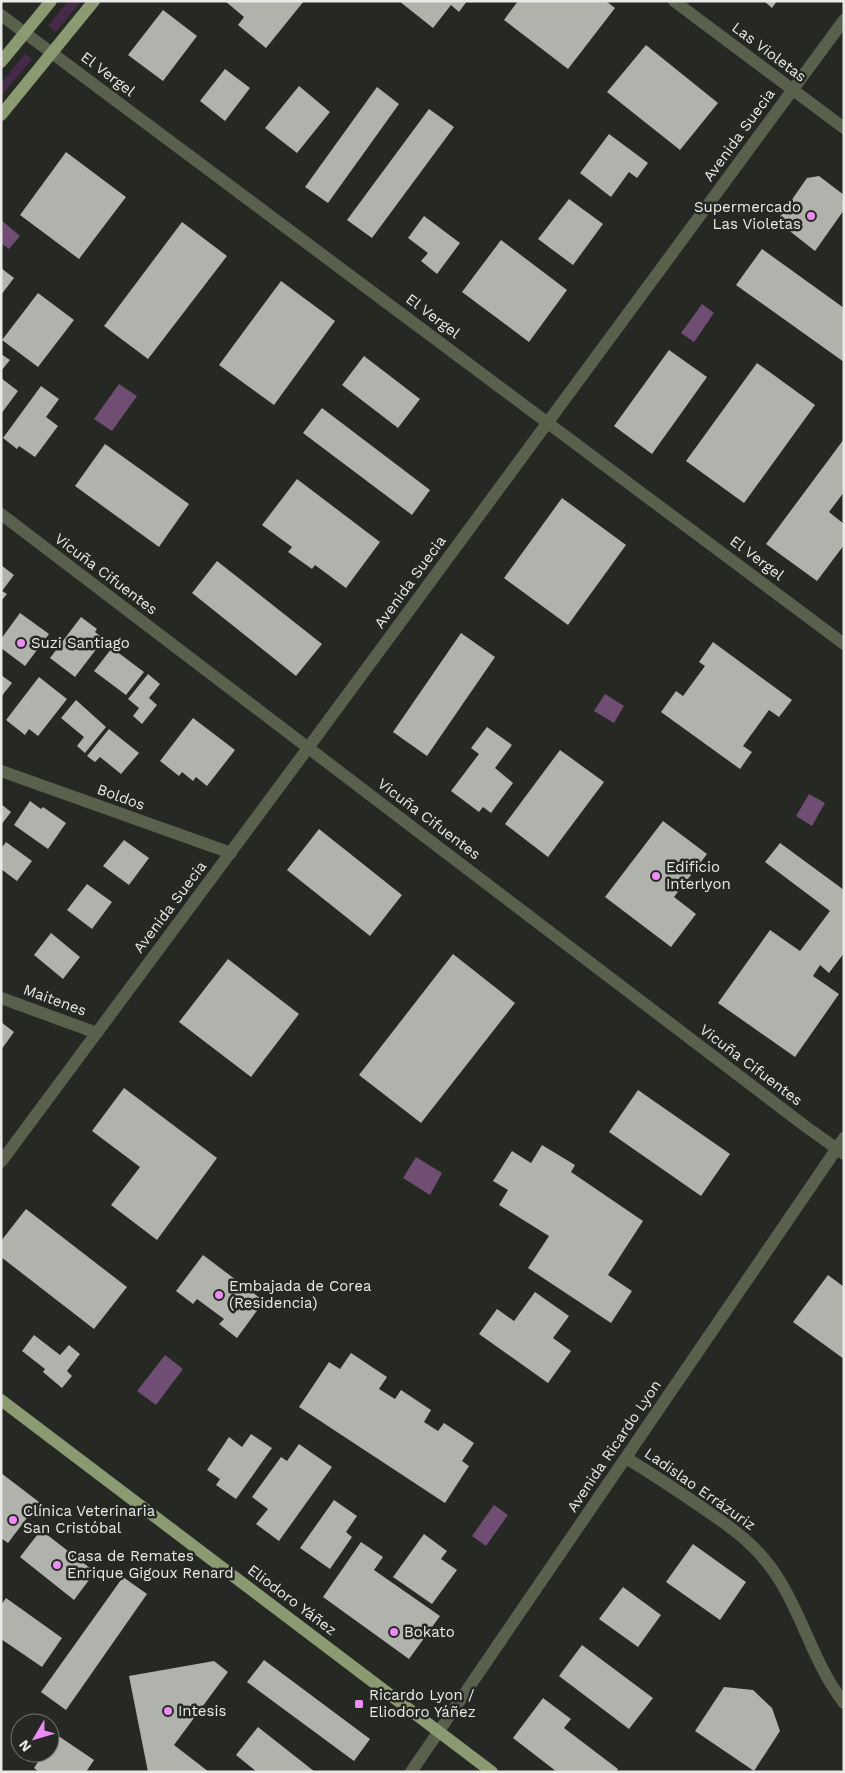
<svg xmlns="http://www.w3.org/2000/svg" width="845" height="1773" font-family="'Work Sans',sans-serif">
<rect width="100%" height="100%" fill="#262823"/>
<path fill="#472a49" d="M 68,1 L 81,1 L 56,32 L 48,26 Z
M 25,54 L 32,59 L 1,96 L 1,83 Z"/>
<path fill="#704d73" d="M 1,220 L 20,236 L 9,249 L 1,243 Z
M 702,304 L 714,313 L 694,342 L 681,333 Z
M 119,384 L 137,396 L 112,431 L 94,419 Z
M 605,694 L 624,706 L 614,723 L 594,711 Z
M 809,794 L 825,803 L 812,826 L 796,816 Z
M 416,1157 L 442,1173 L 430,1195 L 403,1178 Z
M 165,1355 L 183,1369 L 156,1405 L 137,1391 Z
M 494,1505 L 508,1515 L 486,1546 L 472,1536 Z"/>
<path fill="#b0b3ac" d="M 225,1 L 304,1 L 266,48 L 238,25 L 244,17 Z
M 399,1 L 467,1 L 459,12 L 451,5 L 433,28 Z
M 518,1 L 606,1 L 615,8 L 568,69 L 504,20 Z
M 764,1 L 777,1 L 772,8 Z
M 163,10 L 197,36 L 163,81 L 128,55 Z
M 646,45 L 718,103 L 680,150 L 607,92 Z
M 225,69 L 250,88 L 225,121 L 200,101 Z
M 299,86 L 330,112 L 297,153 L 265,128 Z
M 377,87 L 399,104 L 328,203 L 305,187 Z
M 429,109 L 454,127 L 372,238 L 347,220 Z
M 609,134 L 648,163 L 637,178 L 629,172 L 611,197 L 580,173 Z
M 66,152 L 126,197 L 79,259 L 20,215 Z
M 819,176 L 844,195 L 844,210 L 815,251 L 777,221 L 807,178 Z
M 569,199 L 603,224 L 573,265 L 538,239 Z
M 424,216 L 460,243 L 437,274 L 421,261 L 428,253 L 408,238 Z
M 182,222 L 227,256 L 148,359 L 104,326 Z
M 501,240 L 567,290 L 529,342 L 462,292 Z
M 762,249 L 844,308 L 844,362 L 736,285 Z
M 1,268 L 14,278 L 1,295 Z
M 281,281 L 335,321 L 274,405 L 219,365 Z
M 38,293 L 74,320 L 38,367 L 2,340 Z
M 669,350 L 707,377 L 652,454 L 614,426 Z
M 1,354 L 10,360 L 1,371 Z
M 364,356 L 420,399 L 398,428 L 342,385 Z
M 757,363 L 815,405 L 744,503 L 686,461 Z
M 1,378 L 18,391 L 1,414 Z
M 41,386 L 59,399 L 46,417 L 58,426 L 35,457 L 19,446 L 17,449 L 3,438 Z
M 322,408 L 430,490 L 412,515 L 303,433 Z
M 844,439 L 844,492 L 829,512 L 844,524 L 844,545 L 817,581 L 766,544 Z
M 105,444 L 189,504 L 159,547 L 75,486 Z
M 297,479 L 380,542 L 346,588 L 315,565 L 312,569 L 288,552 L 292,547 L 262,525 Z
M 562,498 L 626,545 L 568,625 L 504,578 Z
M 217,561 L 322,644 L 296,676 L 192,593 Z
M 1,565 L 14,575 L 2,591 L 7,594 L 1,601 Z
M 20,613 L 49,634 L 25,666 L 1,648 L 1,639 Z
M 81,617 L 97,629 L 95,632 L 104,639 L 75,677 L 50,658 Z
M 461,633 L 495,657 L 427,756 L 393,732 Z
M 713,642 L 792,700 L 779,717 L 769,710 L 743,746 L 752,752 L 740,769 L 661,712 L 676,691 L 683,696 L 705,666 L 699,662 Z
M 112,648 L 144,672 L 126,695 L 94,671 Z
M 148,674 L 160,684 L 149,698 L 157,705 L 142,724 L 133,716 L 139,708 L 128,699 Z
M 1,675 L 12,683 L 1,697 Z
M 39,677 L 67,699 L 38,736 L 29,729 L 25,735 L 6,720 Z
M 76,700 L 106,727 L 85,753 L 77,746 L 84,737 L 61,718 Z
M 193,718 L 235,750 L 207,786 L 196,777 L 193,781 L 182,772 L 179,776 L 160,761 Z
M 487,727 L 512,745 L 495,768 L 513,783 L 491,813 L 483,807 L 479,812 L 451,791 L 479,754 L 471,748 Z
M 109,729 L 139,753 L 121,774 L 100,757 L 95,762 L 87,756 Z
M 560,750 L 604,782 L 548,857 L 505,824 Z
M 30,801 L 41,809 L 43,807 L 66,823 L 48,849 L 14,825 Z
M 1,804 L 11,812 L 1,825 Z
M 663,821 L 707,854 L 674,897 L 696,914 L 671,947 L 605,897 Z
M 319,829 L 402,895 L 370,936 L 287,870 Z
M 124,840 L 149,858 L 129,885 L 103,866 Z
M 6,842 L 32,861 L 17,881 L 1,869 L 1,849 Z
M 780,843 L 844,890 L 844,953 L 829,973 L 820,965 L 813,976 L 839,994 L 795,1057 L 718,1003 L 770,930 L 800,951 L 830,911 L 765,862 Z
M 87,884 L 112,902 L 92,929 L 67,910 Z
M 51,933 L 80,957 L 63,979 L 34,955 Z
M 453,954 L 515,1003 L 421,1123 L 359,1075 Z
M 228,959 L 299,1014 L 251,1077 L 179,1022 Z
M 1,1022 L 14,1032 L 1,1050 Z
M 124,1088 L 217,1158 L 157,1240 L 111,1205 L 140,1167 L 92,1131 Z
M 638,1090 L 730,1154 L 701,1196 L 609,1132 Z
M 542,1145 L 575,1165 L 571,1172 L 643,1221 L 608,1275 L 632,1291 L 611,1323 L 528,1268 L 549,1236 L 499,1205 L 508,1190 L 493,1181 L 512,1151 L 531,1163 Z
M 26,1209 L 127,1287 L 94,1329 L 1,1257 L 1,1241 Z
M 203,1255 L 264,1301 L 237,1338 L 219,1324 L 224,1319 L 197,1299 L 193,1304 L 176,1291 Z
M 828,1275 L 844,1287 L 844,1359 L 793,1322 Z
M 535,1292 L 569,1316 L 553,1338 L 571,1351 L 548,1383 L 479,1334 L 497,1309 L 514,1321 Z
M 34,1335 L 60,1355 L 69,1345 L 80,1354 L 67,1371 L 72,1376 L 62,1388 L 43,1372 L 45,1369 L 22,1351 Z
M 351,1353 L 387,1377 L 379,1389 L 395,1399 L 401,1390 L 431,1410 L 424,1422 L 438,1431 L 444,1423 L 474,1443 L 462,1461 L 469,1466 L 445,1503 L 299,1407 L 329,1362 L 340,1369 Z
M 251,1434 L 272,1448 L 236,1499 L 216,1485 L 220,1479 L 207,1470 L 229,1437 L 242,1447 Z
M 299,1444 L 332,1467 L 279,1541 L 256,1524 L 268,1509 L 252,1497 L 281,1457 L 287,1461 Z
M 1,1473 L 39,1502 L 8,1543 L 1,1538 Z
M 334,1500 L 357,1516 L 346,1532 L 352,1537 L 330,1569 L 300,1548 Z
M 41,1530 L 95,1572 L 74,1600 L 20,1557 Z
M 424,1534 L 447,1551 L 441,1559 L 457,1570 L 432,1604 L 393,1577 Z
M 361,1542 L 383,1557 L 374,1570 L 440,1616 L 409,1659 L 323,1597 Z
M 693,1544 L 746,1582 L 720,1620 L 666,1582 Z
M 123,1577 L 147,1594 L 66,1710 L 41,1692 Z
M 623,1587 L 661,1615 L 638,1647 L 599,1619 Z
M 6,1598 L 62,1638 L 42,1667 L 1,1639 L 1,1605 Z
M 582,1645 L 653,1698 L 629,1729 L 559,1676 Z
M 264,1660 L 370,1739 L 354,1761 L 247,1682 Z
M 214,1661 L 228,1672 L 174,1745 L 209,1772 L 148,1772 L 129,1676 Z
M 724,1687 L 753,1690 L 772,1708 L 780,1731 L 754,1771 L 695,1731 Z
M 543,1698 L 571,1719 L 564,1728 L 618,1769 L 616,1772 L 557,1772 L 513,1738 Z
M 258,1727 L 315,1772 L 257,1772 L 236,1755 Z
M 57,1735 L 94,1760 L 86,1772 L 39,1772 L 34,1768 L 44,1753 L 50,1753 L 50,1745 Z"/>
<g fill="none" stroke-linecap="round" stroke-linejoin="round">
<path stroke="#59614d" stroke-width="12" d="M 674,1 L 844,128
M 1,15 L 844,644
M 1,514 L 805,1126 L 844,1154
M 1,771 L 231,853
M 1,998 L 97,1033
M 626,1458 C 651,1473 675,1489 700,1506 C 732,1528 759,1546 780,1581 C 804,1620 815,1666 844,1703"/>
<path stroke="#59614d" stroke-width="12" d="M 1,1162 L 308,748 L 844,20
M 411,1772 L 844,1138"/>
<path stroke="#8b9b71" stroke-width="12" d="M 1,62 L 51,1
M 1,115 L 94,1
M 1,1400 L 492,1772"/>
</g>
<g fill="#ef8bf7" stroke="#262823" stroke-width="2">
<circle cx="811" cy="216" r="5"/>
<circle cx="21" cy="643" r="5"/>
<circle cx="656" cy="876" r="5"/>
<circle cx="219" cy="1295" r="5"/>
<circle cx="13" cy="1520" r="5"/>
<circle cx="57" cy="1565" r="5"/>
<circle cx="394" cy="1632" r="5"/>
<rect x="354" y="1699" width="10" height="10" rx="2.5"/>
<circle cx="168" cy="1711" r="5"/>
</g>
<g text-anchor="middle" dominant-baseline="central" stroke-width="5" stroke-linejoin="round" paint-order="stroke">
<g font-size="15" fill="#e9eae7" stroke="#262823">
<text transform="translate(769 52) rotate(37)">Las Violetas</text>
<text transform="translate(108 74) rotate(37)">El Vergel</text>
<text transform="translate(739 135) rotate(-54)">Avenida Suecia</text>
<text transform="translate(433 316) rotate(37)">El Vergel</text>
<text transform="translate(757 558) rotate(37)">El Vergel</text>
<text transform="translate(106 574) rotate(37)">Vicuña Cifuentes</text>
<text transform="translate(410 582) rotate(-54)">Avenida Suecia</text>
<text transform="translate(121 797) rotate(20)">Boldos</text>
<text transform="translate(429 819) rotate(37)">Vicuña Cifuentes</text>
<text transform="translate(170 907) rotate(-53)">Avenida Suecia</text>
<text transform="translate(55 1000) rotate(20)">Maitenes</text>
<text transform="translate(751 1065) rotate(37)">Vicuña Cifuentes</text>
<text transform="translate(614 1446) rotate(-56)">Avenida Ricardo Lyon</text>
<text transform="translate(700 1489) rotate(35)">Ladislao Errázuriz</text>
<text transform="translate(292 1600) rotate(37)">Eliodoro Yáñez</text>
</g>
<g font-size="15" fill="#e9eae7" stroke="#262823" text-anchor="start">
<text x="801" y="207" text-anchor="end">Supermercado<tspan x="801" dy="17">Las Violetas</tspan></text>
<text x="31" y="643">Suzi Santiago</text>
<text x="666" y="867">Edificio<tspan x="666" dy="17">Interlyon</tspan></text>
<text x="229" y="1286">Embajada de Corea<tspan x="229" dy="17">(Residencia)</tspan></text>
<text x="23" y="1511">Clínica Veterinaria<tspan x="23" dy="17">San Cristóbal</tspan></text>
<text x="67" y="1556">Casa de Remates<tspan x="67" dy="17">Enrique Gigoux Renard</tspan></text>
<text x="404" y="1632">Bokato</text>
<text x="369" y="1695">Ricardo Lyon /<tspan x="369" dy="17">Eliodoro Yáñez</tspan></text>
<text x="178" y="1711">Intesis</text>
</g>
</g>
<rect width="845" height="1773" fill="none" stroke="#e9eae7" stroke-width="5"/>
<g transform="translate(35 1738) rotate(232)"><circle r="24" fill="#262823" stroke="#747671"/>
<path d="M0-4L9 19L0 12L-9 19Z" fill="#ef8bf7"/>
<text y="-8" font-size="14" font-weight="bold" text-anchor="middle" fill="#e9eae7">N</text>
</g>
</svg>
